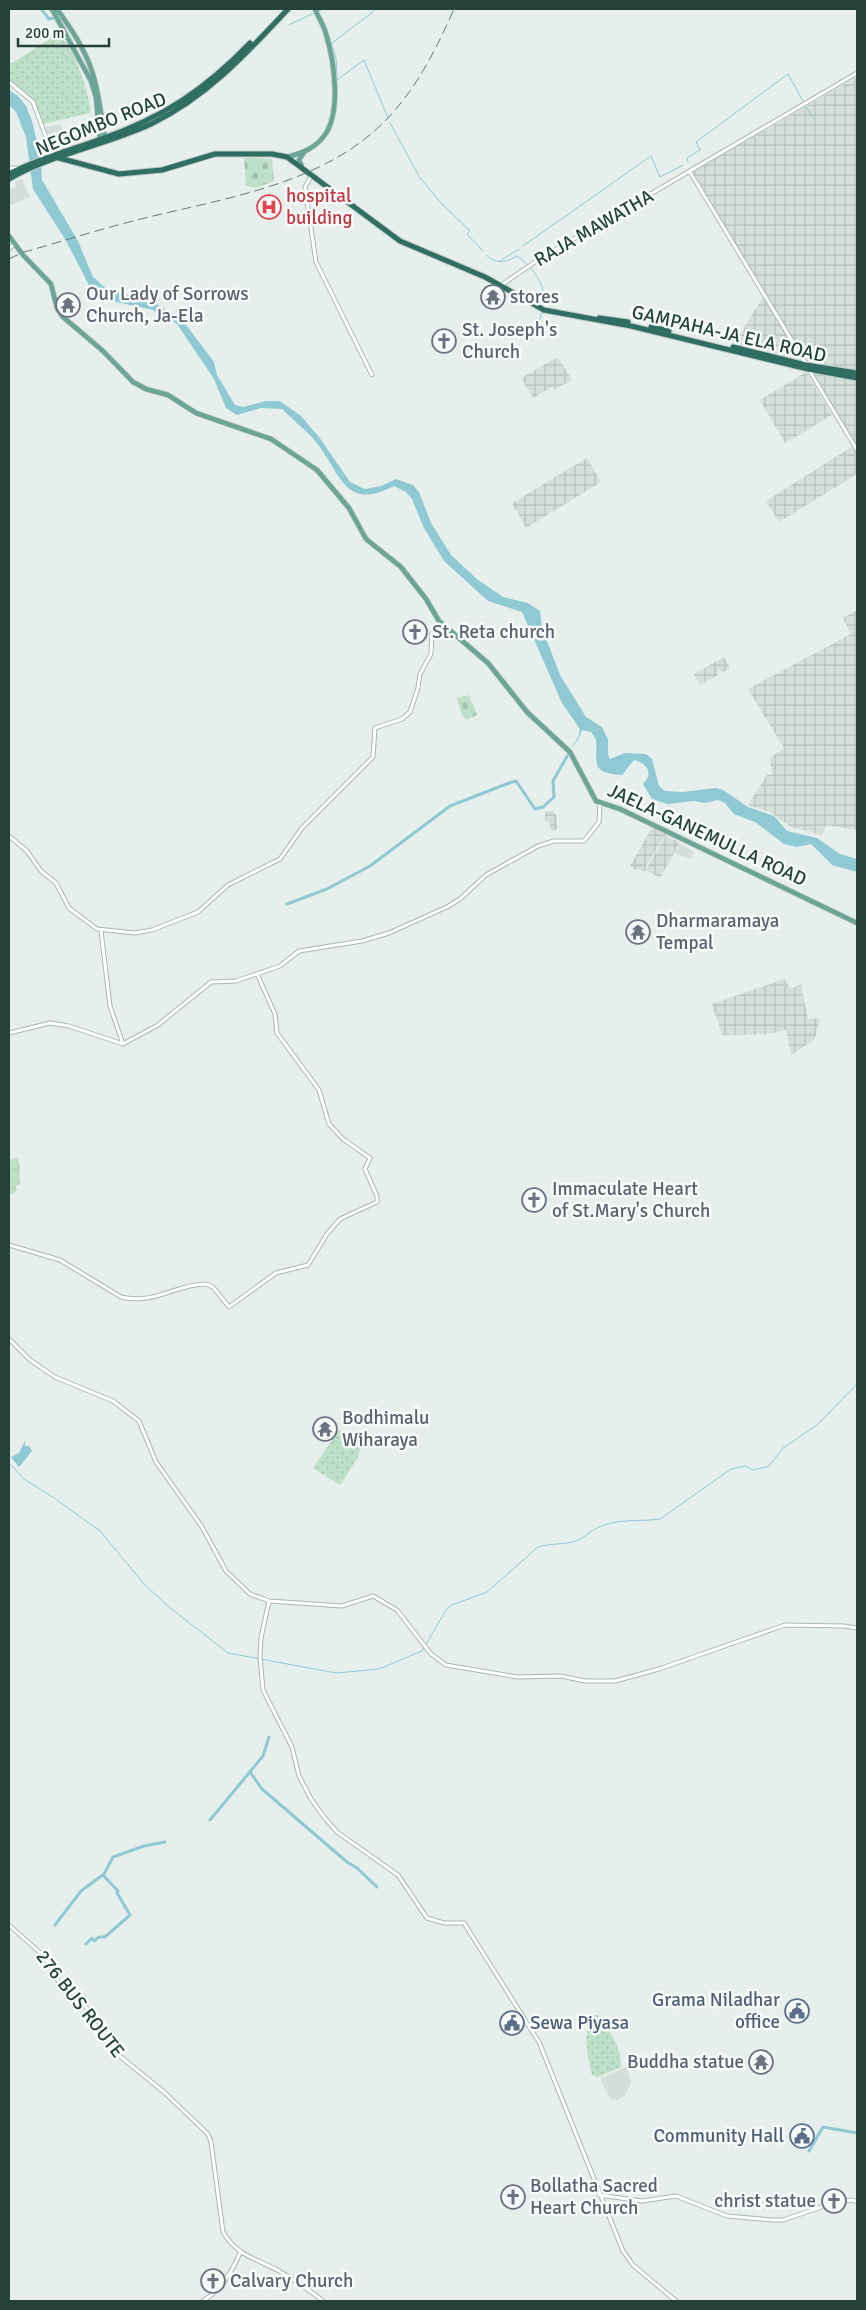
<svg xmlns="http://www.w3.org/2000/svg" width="866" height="2310" font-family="Signika,sans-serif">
<defs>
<pattern id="industrial-grid" width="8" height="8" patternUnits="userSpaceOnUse" patternTransform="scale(1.25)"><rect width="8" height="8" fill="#d4dfda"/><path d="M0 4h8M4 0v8" fill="none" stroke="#b6c1bc"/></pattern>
<pattern id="green-dots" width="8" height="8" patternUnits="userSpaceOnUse" patternTransform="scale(1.25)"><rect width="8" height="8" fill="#bfe0c8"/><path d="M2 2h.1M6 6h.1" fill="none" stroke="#a4c1ad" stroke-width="1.8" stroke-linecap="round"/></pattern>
<pattern id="wetland-marsh" width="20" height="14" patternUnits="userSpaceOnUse" patternTransform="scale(1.25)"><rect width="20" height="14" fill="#bfe0c8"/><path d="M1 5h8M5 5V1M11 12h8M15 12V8" fill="none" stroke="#a4c1ad"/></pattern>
<pattern id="cemetery-stones" width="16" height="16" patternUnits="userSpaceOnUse" patternTransform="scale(1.25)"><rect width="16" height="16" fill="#bfe0c8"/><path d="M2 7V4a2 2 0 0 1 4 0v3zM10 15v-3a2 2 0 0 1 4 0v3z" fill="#a4c1ad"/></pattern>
</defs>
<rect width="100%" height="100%" fill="#e6efeb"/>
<path fill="#d4dfda" d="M 61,124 L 69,146 L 52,152 L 43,128 Z
M 22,179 L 30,197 L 9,206 L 9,190 L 16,187 L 15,182 Z
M 680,844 L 694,852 L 691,859 L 675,854 Z
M 627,2066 L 631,2083 L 625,2095 L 617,2100 L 610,2099 L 600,2079 Z"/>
<path fill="url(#industrial-grid)" d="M 857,77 L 857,370 L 794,358 L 735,343 L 765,293 L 693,172 Z
M 558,357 L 572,380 L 554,390 L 552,387 L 533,398 L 521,378 Z
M 806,372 L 832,415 L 785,443 L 760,400 Z
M 814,373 L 857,381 L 857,449 L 814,377 Z
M 853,446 L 857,453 L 857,474 L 779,522 L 766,501 Z
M 587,458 L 601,482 L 526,528 L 512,503 Z
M 857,610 L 857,830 L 826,825 L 822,835 L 791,827 L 770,812 L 748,805 L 767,775 L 772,774 L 770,758 L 784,748 L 748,689 L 851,634 L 843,618 Z
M 724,657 L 730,668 L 722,673 L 720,670 L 716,672 L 718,675 L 700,685 L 694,674 Z
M 553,811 L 557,817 L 557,830 L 551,831 L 549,822 L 545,820 L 545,812 Z
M 652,827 L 666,834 L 646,866 L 646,869 L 666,835 L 680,843 L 660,878 L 646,870 L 644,872 L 637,868 L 636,870 L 630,866 Z
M 784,979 L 791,989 L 801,984 L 808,1019 L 818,1018 L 820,1021 L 814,1040 L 791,1055 L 786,1030 L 768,1034 L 722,1035 L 712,1004 Z"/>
<path fill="url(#green-dots)" d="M 58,34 C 77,52 85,84 91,109 L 90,113 L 43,124 C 36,104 27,94 9,83 L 9,65 Z
M 339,1430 L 356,1439 L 361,1447 L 357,1459 L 340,1485 L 313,1468 Z
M 592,2015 L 598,2015 C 610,2031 621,2046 621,2067 L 598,2077 L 592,2075 C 588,2058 582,2031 592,2015 Z"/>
<path fill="url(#wetland-marsh)" d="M 17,1157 L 19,1161 L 20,1184 L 15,1186 L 17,1189 L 14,1194 L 9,1194 L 9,1161 Z"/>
<path fill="url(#cemetery-stones)" d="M 244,158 L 272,159 L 274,181 L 255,188 L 246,185 Z
M 469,695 L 477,715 L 466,720 L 461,713 L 457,698 Z"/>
<path fill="#8ec9d4" d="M 9,90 L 18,96 L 26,106 L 32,121 L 41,159 L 42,180 L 78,241 L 93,277 L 107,289 L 151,301 L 181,318 L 214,362 L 217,375 L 235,405 L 243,407 L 266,401 L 280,401 L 301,416 L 319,437 L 350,482 L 365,489 L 381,486 L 396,479 L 413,485 L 419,492 L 431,523 L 451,555 L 478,580 L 503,597 L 528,603 L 540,611 L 542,628 L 560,675 L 586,717 L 602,727 L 608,739 L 608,755 L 610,759 L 625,753 L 646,754 L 652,759 L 659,786 L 665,791 L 683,792 L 715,788 L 723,790 L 748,807 L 774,816 L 787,831 L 817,838 L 840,854 L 857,859 L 857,872 L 832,865 L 811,844 L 797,847 L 784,844 L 755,822 L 734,814 L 725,803 L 718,800 L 705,803 L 694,801 L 668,804 L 652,799 L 643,784 C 654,773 647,763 634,760 L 622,775 C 589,773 598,763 596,739 L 591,732 L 582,730 L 578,740 L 570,749 L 578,738 L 580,729 L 562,703 L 522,612 L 488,601 L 444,561 L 424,528 L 412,499 L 406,492 L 394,486 C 344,512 341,473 316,442 C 306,430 293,420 282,409 L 261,408 L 237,415 L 226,408 L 214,379 L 177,324 L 153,310 L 103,299 L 91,289 L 65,239 L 33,189 L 26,137 L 16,112 L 9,105 Z
M 25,1441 L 25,1446 L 29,1446 L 32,1451 L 19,1467 L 11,1457 L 19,1453 Z"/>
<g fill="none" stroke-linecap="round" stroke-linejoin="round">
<path stroke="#8ec9d4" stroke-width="1" d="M 376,10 L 377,9
M 318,11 L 324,9
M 289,25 L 312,14
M 328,34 L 331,40
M 331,42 L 336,58 L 337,80 L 364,60 L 388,118
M 332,43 L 374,11
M 806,106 L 812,116
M 390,123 L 420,178 L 441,203 L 470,231 L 467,234 L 483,251
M 688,162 L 687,158 L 700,150 L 696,142 L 788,74 L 803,101
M 523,246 L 651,156 L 660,177 L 683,165
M 486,255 C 496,265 507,262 517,256 C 533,267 548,287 543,306
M 500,261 L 519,249
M 539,322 L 542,312
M 9,1463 L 24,1479 L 54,1498 L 100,1531 L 145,1585 L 169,1607 L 228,1653 L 336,1673 L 379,1669 L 422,1651 L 446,1610 L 452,1605 L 487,1592 L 538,1547 C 551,1543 564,1545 576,1541 C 585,1538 591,1530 599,1527 C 620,1518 640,1522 660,1519 L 731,1469 L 745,1466 L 753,1470 L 769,1466 L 783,1448 L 817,1425 L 857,1384"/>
<path stroke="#8ec9d4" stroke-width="3" d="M 41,9 L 49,19 L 54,18
M 287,904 L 327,889 L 370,866 L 450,806 L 509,783 L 516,781 L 535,809 L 543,807 L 554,797 L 553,781 L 570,751
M 250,1772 L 262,1789 L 347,1862 L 357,1868 L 377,1887
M 210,1820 L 263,1756 L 269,1737
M 55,1925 L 81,1891 L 104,1874 L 113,1857 L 144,1846 L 165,1842
M 86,1944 L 92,1938 L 94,1941 L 99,1937 L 105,1937 L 130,1915 L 117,1893 L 118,1891 L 103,1875
M 809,2151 L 823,2127 L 857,2133"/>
<g stroke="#a8b8b2" stroke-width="5">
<path id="minor" d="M 9,82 L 33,102 L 53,156
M 9,168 L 18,168
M 690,172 L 806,364
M 312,175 L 305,187 L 316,262 L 372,375
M 9,249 L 14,244
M 500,286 L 538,260 L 857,73
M 809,370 L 857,450
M 9,836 L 27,851 L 41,871 L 56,883 L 69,908 L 97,929 L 135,933 L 152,930 L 198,912 L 228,885 L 280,859 L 302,828 L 373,757 L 375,728 L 402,719 L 410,712 L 418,688 L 420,674 L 431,654 L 432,633 L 442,624
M 101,931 L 110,1006 L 123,1044
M 9,1033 L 50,1023 L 69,1026 L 123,1044
M 123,1044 L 158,1025 L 211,982 L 236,981 L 280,966 L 299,951 L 362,941 L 389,933 L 447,907 L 460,899 L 486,875 L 538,846 L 554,841 L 584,841 L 599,822 L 600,804
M 9,1245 L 60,1260 L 121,1297 C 155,1305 176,1284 206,1284 L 213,1287 L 229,1307 L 276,1273 L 308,1265 L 327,1234 L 340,1219 L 377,1202 L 377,1196 L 365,1169 L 370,1158 L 343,1139 L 329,1124 L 319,1090 L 277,1033 L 275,1014 L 257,974
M 9,1339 L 30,1360 L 55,1377 L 113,1401 L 139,1421 L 156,1462 L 202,1527 L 226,1571 L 250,1594 L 269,1601 L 261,1638 L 260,1657 L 263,1690 L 292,1747 L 299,1776 L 311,1799 L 324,1817 L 337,1832 L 398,1875 L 427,1918 L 444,1923 L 464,1923 L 539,2042 L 623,2251 L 633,2265 L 676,2301
M 269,1601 L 342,1606 L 373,1596 L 397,1610 L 431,1654 L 446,1665 L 517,1677 L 561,1676 L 585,1681 L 615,1681 L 659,1669 L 785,1625 L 844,1626 L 857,1628
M 9,1925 L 45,1957 L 62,1988 L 69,1996 L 85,2005 L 98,2030 L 121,2057 L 165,2093 L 208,2134 L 211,2142 L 223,2232 C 238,2257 256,2258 279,2271 C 295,2280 309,2290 323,2301
M 599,2195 L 642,2201 L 676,2196 L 727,2216 L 772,2220 L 783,2220 L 836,2202 L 852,2200 L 857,2202
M 203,2301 C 221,2290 232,2272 240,2253"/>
</g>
<g stroke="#c2cac8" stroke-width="6">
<path id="major" d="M 52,9 L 91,81 L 96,97 L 100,142
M 57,9 C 67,23 77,37 84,52 C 98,79 100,110 105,139
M 287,157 C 302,153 314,149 324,136 C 342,113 334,60 326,34 C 324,25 318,17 315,9
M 302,167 L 299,160 L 304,152
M 9,236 L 23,255 L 51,284 L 57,308 L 63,317 L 103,351 L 133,382 L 146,389 L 168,395 L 196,413 L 271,439 L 317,470 L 349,508 L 366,539 L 401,567 L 426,599 L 439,621 L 488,663 L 527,712 L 570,752 L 596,801 L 620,809 L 857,923"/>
</g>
<g stroke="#c2cac8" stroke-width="7">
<path id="highway" d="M 59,158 L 119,174 L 162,170 L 215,154 L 272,154 L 287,157 L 400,241 L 485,277 L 544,310 L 631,326 L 808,369 L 857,378
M 9,174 C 37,159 71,150 101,139 C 162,118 205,90 250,43
M 9,179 C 52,154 106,145 151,124 C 207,97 247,53 288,9
M 599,318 L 628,322
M 651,327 L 669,331
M 733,347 L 806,365 L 857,373"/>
</g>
<use href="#minor" stroke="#fff" stroke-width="3"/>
<use href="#major" stroke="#6aa596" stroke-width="4.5"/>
<use href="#highway" stroke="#2f6f62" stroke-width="5"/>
<path stroke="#5f7d75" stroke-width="1" stroke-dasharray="10 5" stroke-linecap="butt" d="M 9,259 L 21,253 C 63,241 104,228 145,218 C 222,199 309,186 371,134 C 411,100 433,56 454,9"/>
</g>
<defs>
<g id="hospital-ring" transform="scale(1.25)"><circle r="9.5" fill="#f7fbf9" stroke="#e0444e" stroke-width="1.5"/><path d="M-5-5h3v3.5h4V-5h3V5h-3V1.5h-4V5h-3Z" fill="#e0444e"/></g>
<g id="temple-ring" transform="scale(1.25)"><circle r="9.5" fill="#f7fbf9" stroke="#6b7280" stroke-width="1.5"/><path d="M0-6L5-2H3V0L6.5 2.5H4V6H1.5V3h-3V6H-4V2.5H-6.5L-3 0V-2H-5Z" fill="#6b7280"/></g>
<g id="church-ring" transform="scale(1.25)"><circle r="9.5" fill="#f7fbf9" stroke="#6b7280" stroke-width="1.5"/><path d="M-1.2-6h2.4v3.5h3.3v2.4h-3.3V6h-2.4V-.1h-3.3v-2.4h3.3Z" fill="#6b7280"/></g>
<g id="civic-ring" transform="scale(1.25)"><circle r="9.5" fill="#f7fbf9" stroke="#5c6f8a" stroke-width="1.5"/><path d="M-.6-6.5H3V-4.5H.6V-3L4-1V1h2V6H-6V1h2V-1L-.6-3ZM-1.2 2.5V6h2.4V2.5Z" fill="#5c6f8a"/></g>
</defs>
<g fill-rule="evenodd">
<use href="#hospital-ring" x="269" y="207"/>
<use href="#temple-ring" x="493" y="297"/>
<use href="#temple-ring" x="68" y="305"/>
<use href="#church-ring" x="444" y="341"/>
<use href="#church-ring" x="415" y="632"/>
<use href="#temple-ring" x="638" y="932"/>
<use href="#church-ring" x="534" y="1200"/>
<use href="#temple-ring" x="325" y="1429"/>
<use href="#civic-ring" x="797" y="2011"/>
<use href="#civic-ring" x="512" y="2023"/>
<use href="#temple-ring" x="761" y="2062"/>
<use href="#civic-ring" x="802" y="2136"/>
<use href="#church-ring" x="513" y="2197"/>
<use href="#church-ring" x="834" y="2201"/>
<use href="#church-ring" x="213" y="2281"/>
</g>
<g text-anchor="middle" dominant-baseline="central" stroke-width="5" stroke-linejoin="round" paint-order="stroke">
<g font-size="19" fill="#24423a" stroke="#f7fbf9">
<text transform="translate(101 124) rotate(-22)">NEGOMBO ROAD</text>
<text transform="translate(594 228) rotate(-30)">RAJA MAWATHA</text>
<text transform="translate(729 334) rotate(13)">GAMPAHA-JA ELA ROAD</text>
<text transform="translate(707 835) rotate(25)">JAELA-GANEMULLA ROAD</text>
<text transform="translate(80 2004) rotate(52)">276 BUS ROUTE</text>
</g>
<g font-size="19" fill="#be3a42" stroke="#f7fbf9" text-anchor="start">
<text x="286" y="196">hospital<tspan x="286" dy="22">building</tspan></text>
</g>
<g font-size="19" fill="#5b616d" stroke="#f7fbf9" text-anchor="start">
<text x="86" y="294">Our Lady of Sorrows<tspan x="86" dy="22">Church, Ja-Ela</tspan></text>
<text x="510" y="297">stores</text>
<text x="462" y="330">St. Joseph's<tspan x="462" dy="22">Church</tspan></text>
<text x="432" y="632">St. Reta church</text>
<text x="656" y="921">Dharmaramaya<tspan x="656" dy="22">Tempal</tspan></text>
<text x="552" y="1189">Immaculate Heart<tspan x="552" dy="22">of St.Mary's Church</tspan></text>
<text x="342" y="1418">Bodhimalu<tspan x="342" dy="22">Wiharaya</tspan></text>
<text x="744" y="2062" text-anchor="end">Buddha statue</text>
<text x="530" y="2186">Bollatha Sacred<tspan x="530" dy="22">Heart Church</tspan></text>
<text x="816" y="2201" text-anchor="end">christ statue</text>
<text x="230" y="2281">Calvary Church</text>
</g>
<g font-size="19" fill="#4e5e75" stroke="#f7fbf9" text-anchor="end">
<text x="780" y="2000">Grama Niladhar<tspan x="780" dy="22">office</tspan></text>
<text x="530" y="2023" text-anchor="start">Sewa Piyasa</text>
<text x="784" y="2136">Community Hall</text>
</g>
</g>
<rect width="866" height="2310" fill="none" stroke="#24423a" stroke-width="20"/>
<path d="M18 38v8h91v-8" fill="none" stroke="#24423a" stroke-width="2.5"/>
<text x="25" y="38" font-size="15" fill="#24423a" stroke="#f7fbf9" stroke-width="4" paint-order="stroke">200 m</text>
</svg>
